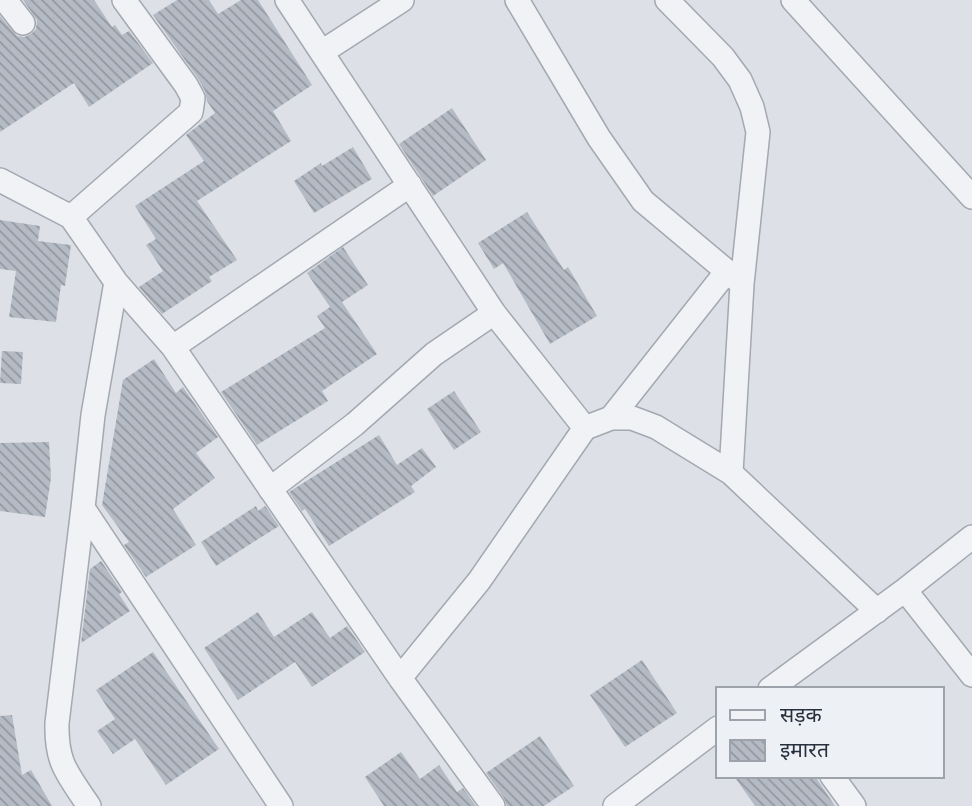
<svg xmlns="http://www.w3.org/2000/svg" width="972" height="806" font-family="'Archivo Narrow','Noto Sans Devanagari',sans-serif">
<defs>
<pattern id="building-back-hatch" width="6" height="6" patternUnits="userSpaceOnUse" patternTransform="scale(1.75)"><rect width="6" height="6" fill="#b5bbc4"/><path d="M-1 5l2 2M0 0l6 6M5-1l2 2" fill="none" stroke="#9398a0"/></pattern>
</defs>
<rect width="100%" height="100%" fill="#dde1e7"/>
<path fill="url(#building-back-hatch)" d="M 23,0 L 94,0 L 112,27 L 115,25 L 122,35 L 129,31 L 153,63 L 89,107 L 74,83 L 0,132 L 0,16 L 17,36 L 24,37 L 31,34 L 36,29 L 37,20 Z
M 177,0 L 209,0 L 218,14 L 241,0 L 258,0 L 312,85 L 273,111 L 291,141 L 197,201 L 237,260 L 209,277 L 212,281 L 162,314 L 139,287 L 163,271 L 146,245 L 156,239 L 135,206 L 204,161 L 186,135 L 215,113 L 207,101 L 205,91 L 197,77 L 153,15 Z
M 452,108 L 486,160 L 433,196 L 399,144 Z
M 353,147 L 372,179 L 314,213 L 294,181 L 321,163 L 322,166 Z
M 527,212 L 564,270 L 568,267 L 597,316 L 550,344 L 503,263 L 494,269 L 478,243 Z
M 0,220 L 40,226 L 38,241 L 71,245 L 65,286 L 61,285 L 56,322 L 9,317 L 16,271 L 0,269 Z
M 343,247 L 368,285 L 342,302 L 377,354 L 322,391 L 328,401 L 257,445 L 221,392 L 325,328 L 317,316 L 330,307 L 307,273 Z
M 2,351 L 23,352 L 21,384 L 0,383 Z
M 154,359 L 176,393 L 183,387 L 218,437 L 196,453 L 215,478 L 173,509 L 196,545 L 146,577 L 124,545 L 129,542 L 102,505 L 123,380 Z
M 454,391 L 481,432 L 454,450 L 427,409 Z
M 379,435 L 397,465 L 422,448 L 436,467 L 411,486 L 415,492 L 329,546 L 305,509 L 302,511 L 289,492 Z
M 49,442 L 51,478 L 45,517 L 0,511 L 0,443 Z
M 256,506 L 258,511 L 265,506 L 279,526 L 216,566 L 201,542 Z
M 101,561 L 122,592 L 119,594 L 130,611 L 81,643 L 90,569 Z
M 258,612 L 274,637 L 312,612 L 330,638 L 347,626 L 365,652 L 312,687 L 295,662 L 238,700 L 204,648 Z
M 153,652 L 219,749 L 166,785 L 135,739 L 113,754 L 97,731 L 115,719 L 96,690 Z
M 642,660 L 677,713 L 625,747 L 590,695 Z
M 12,715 L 22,775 L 31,770 L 52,806 L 0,806 L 0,716 Z
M 540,736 L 574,786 L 544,806 L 507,806 L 504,798 L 486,773 Z
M 401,752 L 420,779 L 439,765 L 457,792 L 463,788 L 476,806 L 384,806 L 365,777 Z
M 734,776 L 815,776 L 835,806 L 755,806 Z"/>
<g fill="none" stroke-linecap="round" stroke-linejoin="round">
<g stroke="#a3a8b1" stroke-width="26">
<path id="minor" d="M 5,0 L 23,23
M 287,0 L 494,313 L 585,428 L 479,581 L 400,678
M 517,0 L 599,138 L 643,201 L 742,284
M 667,0 L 723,57 L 740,80 L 752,107 L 758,132 L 742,284 L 731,473
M 793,0 L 972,197
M 322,52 L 402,0
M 0,180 L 71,217 L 116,282 L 93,415 L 83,508 L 281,806
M 71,217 L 191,112 L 193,98 L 186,85 L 124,0
M 116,282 L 173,347 L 400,678 L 493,806
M 173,347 L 410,185
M 611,418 L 727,271
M 585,428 L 611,418 L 632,418 L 656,427 L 731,473 L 877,611
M 270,489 L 355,424 L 434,354 L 494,313
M 83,508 L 57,723 C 56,763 67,773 89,806
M 905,590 L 972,675
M 770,689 L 905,590 L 972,537
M 832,776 L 854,806
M 615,806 L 718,728"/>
</g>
<use href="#minor" stroke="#f0f2f5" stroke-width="23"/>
</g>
<rect x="716" y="687" width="228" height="91" fill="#edf0f5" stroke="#9ea3ab" stroke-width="2"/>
<rect x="730" y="710" width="35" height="10" fill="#f0f2f5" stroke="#9ea3ab" stroke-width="2"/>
<text x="780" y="722" font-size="21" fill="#27303d">सड़क</text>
<rect x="730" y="740" width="35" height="21" fill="url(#building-back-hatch)" stroke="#9ea3ab" stroke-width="2"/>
<text x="780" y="757" font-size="21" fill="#27303d">इमारत</text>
</svg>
